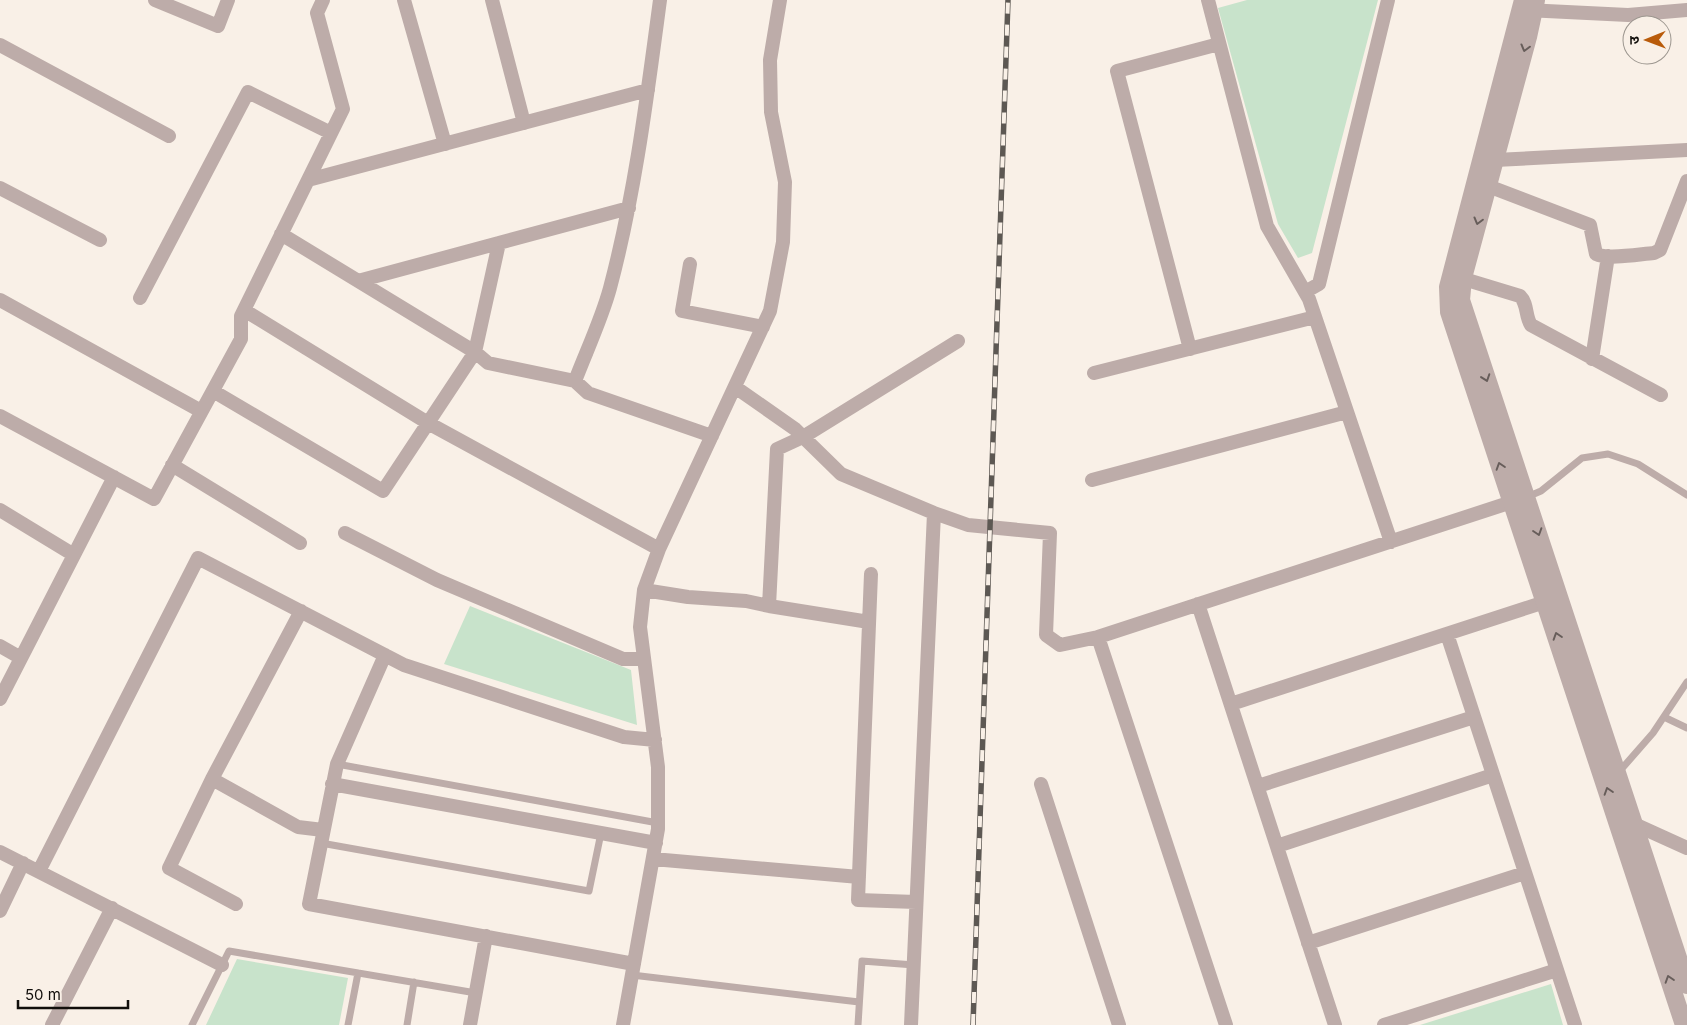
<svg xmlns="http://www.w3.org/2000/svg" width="1687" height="1025" font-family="Inter,'Noto Sans Devanagari',sans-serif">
<rect width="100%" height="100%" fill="#f9f0e7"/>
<path fill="#c8e3cb" d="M 1247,0 L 1378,0 L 1312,253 L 1298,258 L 1278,224 L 1218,8 Z
M 470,606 L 631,670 L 637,725 L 444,664 Z
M 237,959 L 348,978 L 339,1025 L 206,1025 Z
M 1551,984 L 1563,1025 L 1420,1025 Z"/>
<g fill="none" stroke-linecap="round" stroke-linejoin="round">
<path stroke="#bdaca9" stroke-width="7" d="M 1527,497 L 1541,491 L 1582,458 L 1608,454 L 1638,464 L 1687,495
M 1664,717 L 1687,728
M 337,764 L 658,823
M 1618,773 L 1653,733 L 1687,682
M 321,843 L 589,891 L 601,833
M 632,975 L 859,1002
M 192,1025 L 229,951 L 476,993
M 348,1025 L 358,973
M 407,1025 L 414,982
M 858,1025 L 862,961 L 914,965"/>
<path stroke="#bdaca9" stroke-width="14" d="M 155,0 L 218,26 L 228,0
M 404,0 L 445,144
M 492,0 L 524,123
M 660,0 C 647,97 635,194 610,288 C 602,318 586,352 575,381 L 588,393 L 712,436
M 1208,0 L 1267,226 L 1309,299 L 1391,542
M 1526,10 L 1628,15 L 1687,10
M 0,45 L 169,136
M 1495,160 L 1687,150
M 308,180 L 648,90
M 1488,186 L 1590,225 L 1596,254 C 1608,260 1640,254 1654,253 L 1660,250 L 1687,181
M 0,188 L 100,240
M 281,234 L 475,352 L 488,363 L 575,381
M 690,264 L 682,311 L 763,327
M 1454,276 L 1520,296 C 1528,304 1525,316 1531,325 L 1661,395
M 358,281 L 629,208
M 1305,292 L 1319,284 L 1388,0
M 140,298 L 248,92 L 331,133
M 0,300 L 201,411
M 244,310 L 428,423 L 659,549
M 1190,349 L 1117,71 L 1219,44
M 1592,359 L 1608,256
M 1094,373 L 1315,317
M 735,387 L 795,429 L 841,474 L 934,513 L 968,525 L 1050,533 L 1046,635 L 1060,645 L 1098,637 L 1521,499
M 213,391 L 383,491 L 475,352 L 499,243
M 0,416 L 154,499 L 241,339 L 241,316 L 343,109 L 317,13 L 323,0
M 172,465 L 300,543
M 1092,480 L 1347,412
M 0,510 L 74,555
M 345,533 L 437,580 L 623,659 L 644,659
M 871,574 L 858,900 L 916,902
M 644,590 L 688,597 L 746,601 L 769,606 L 869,622
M 1198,604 L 1335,1025
M 769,606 L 777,449 L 803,437 L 958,341
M 1447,634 L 1575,1025
M 1098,637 L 1226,1025
M 0,646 L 21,658
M 385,655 L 337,764 L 309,904 L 634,964
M 0,699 L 114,477
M 1231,704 L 1554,599
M 212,779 L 298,827 L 323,830
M 332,784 L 656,843
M 1041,784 L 1119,1025
M 1258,786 L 1474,717
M 1628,825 L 1634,824 L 1687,848
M 1277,846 L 1493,775
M 0,852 L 222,965
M 653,859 L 859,877
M 39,871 L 198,558 L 404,665 L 624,737 L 655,740
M 236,904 L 169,868 L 212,779 L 301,611
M 0,911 L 23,863
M 1308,943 L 1525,873
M 52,1025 L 112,908
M 470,1025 L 486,936
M 623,1025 L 658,829 L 658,767 L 640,627 L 644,590 L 659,549 L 770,311 L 783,242 L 785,182 L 771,112 L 770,60 L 780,0
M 911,1025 L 934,513
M 1384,1025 L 1557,970"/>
<path stroke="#bdaca9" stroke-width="18" d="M 1523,0 L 1448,287 L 1449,312 L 1684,1025
M 1536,0 L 1528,37 L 1463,278 L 1461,300 L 1687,985"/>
<g stroke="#5d5853" stroke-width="5.5">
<path id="rail" d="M 973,1025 L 1008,0"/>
</g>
<use href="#rail" stroke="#f9f0e7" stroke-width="4" stroke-dasharray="11" stroke-linecap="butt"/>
</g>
<defs><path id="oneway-chevron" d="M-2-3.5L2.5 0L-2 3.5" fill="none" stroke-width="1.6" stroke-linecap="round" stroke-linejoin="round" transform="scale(1.25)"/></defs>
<g stroke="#675d5a">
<use href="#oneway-chevron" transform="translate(1525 48) rotate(105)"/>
<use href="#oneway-chevron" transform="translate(1478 221) rotate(105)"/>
<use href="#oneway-chevron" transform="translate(1486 378) rotate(71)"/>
<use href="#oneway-chevron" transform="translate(1500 466) rotate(-108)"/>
<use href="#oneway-chevron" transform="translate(1538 532) rotate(72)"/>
<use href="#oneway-chevron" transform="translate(1557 636) rotate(-108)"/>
<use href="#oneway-chevron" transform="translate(1608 791) rotate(-108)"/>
<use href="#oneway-chevron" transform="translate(1669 979) rotate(-108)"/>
</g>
<g transform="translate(1647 40) rotate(269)"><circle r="24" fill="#f9f0e7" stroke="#9c968f"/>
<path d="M0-4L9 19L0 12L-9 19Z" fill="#b95b0a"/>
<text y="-8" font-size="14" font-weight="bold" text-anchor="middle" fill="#110e0b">उ</text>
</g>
<path d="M18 1000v8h110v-8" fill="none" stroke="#110e0b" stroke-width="2.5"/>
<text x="25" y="1000" font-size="15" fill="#110e0b" stroke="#f9f0e7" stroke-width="4" paint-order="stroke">50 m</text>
</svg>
